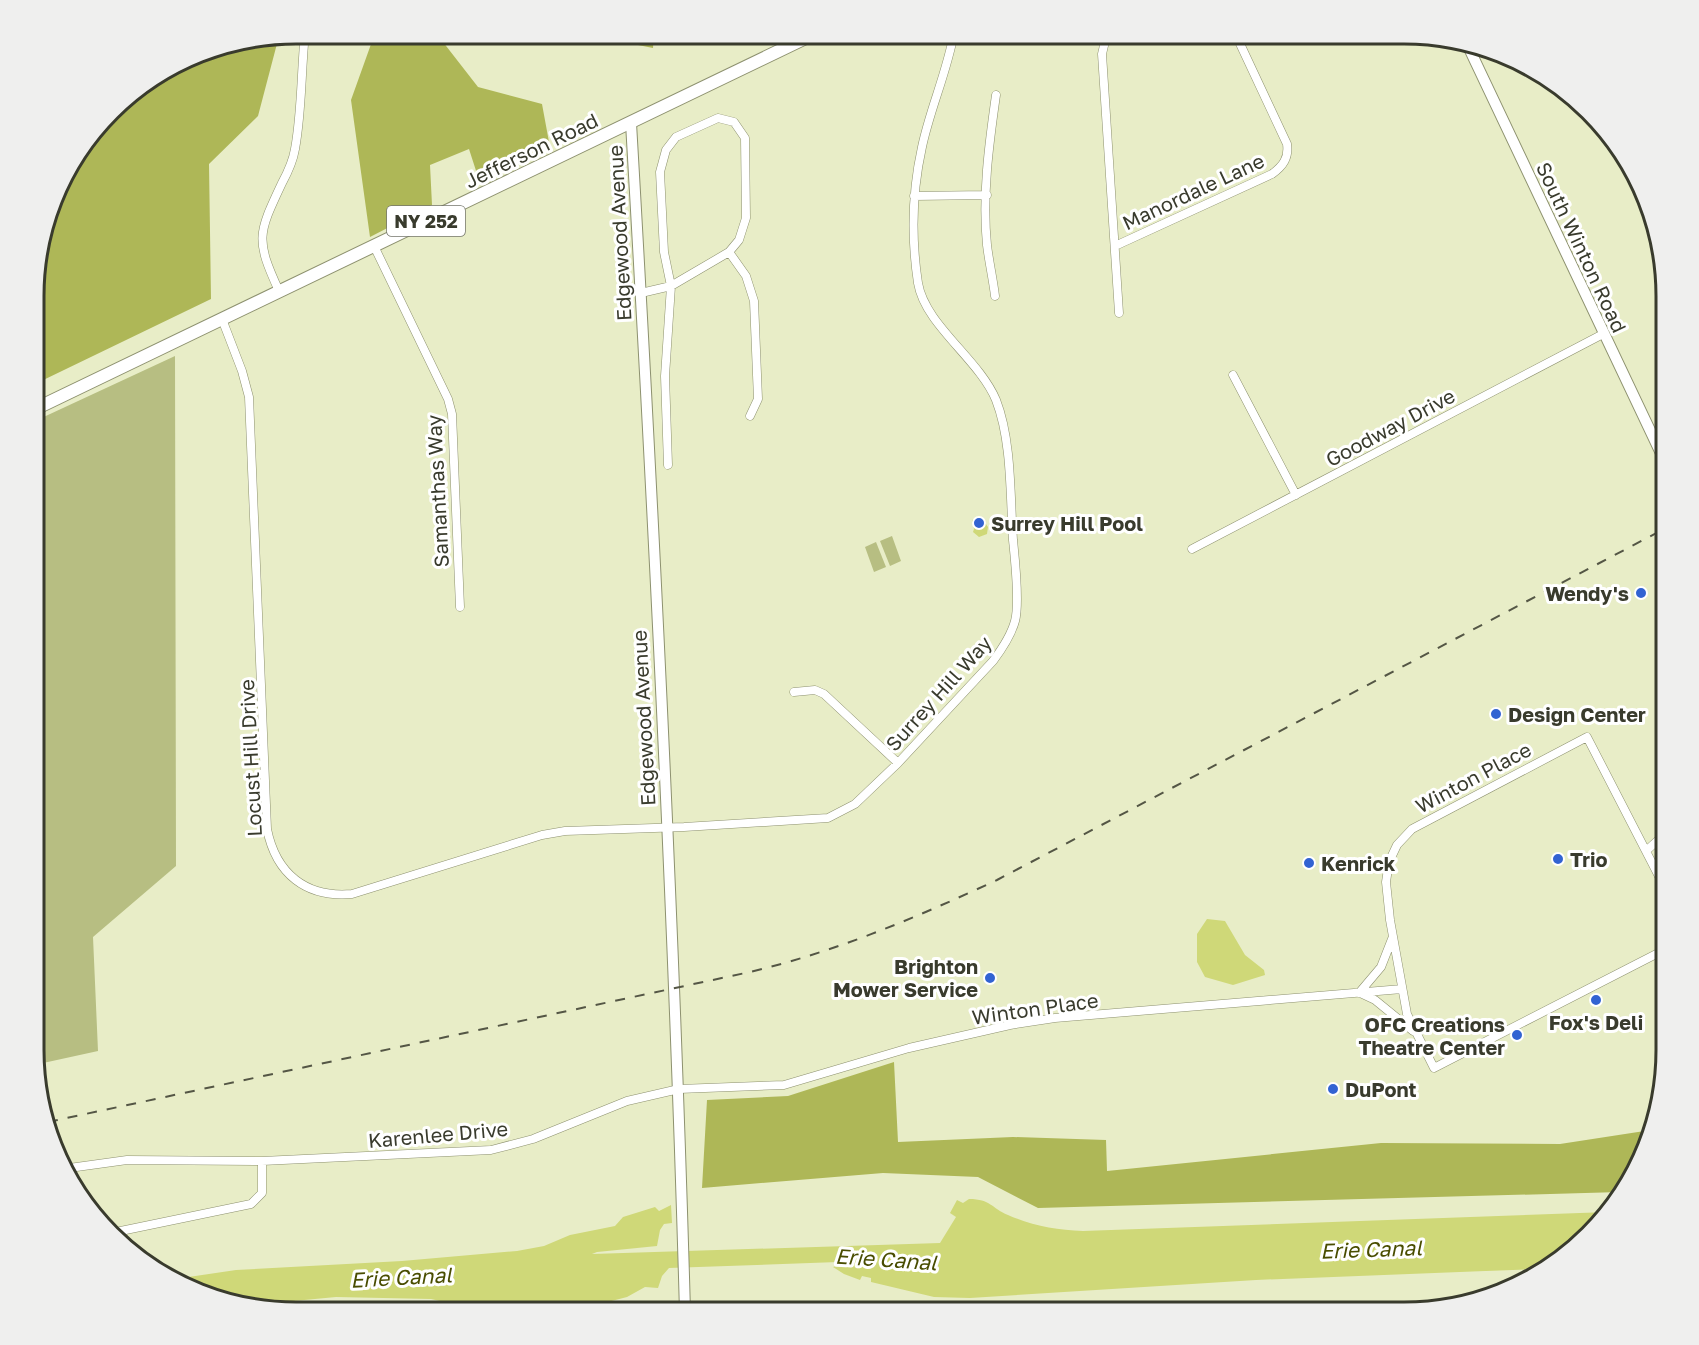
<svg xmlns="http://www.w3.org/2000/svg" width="1699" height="1345" font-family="'Golos Text',sans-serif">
<rect width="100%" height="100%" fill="#e8edc7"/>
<path fill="#b7be82" d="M 175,356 L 176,866 L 93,937 L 98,1051 L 34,1065 L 35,421 Z
M 892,536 L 901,561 L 890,566 L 880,541 Z
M 876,542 L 886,567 L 874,572 L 865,547 Z"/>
<path fill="#aeb757" d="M 375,33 L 436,33 L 478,87 L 542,104 L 549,142 L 479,180 L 469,149 L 430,165 L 432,205 L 370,237 L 351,100 Z
M 623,33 L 654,33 L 653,48 L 623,42 Z
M 279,36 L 258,116 L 209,164 L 211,299 L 35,384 L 35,261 L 68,164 L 123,98 L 211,47 Z
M 894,1062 L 898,1142 L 1013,1137 L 1106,1140 L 1107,1171 L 1381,1143 L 1560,1144 L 1651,1130 L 1646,1151 L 1620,1192 L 1038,1208 L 978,1177 L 883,1173 L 702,1188 L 707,1100 L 788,1096 Z"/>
<path fill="#cfd878" d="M 981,517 L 988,527 L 987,534 L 979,537 L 973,532 L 974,529 L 972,520 Z
M 1207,919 L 1225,921 L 1245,955 L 1264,970 L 1265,975 L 1233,985 L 1205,977 L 1197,962 L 1197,934 Z
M 969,1199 C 991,1199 991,1208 1008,1215 C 1033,1226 1056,1230 1083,1231 L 1608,1212 L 1601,1223 L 1536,1269 L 1256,1280 L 970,1298 L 934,1297 L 871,1282 L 871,1278 L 862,1276 L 860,1280 L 844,1274 L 833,1267 L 840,1265 L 838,1262 L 669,1268 L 662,1276 L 658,1288 L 645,1287 L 627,1297 L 596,1305 L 521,1309 L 510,1301 L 467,1307 L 431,1299 L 336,1297 L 251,1305 L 195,1292 L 175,1279 L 236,1270 L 402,1261 L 517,1251 L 544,1246 L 570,1235 L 615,1226 L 623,1217 L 655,1207 L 659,1211 L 671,1205 L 672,1223 L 664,1224 L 660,1230 L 657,1246 L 597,1252 L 592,1254 L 940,1243 L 956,1217 L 950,1213 L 957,1200 L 963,1203 Z"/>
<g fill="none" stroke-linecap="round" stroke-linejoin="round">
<g stroke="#8d916f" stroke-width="9">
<path id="street" d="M 1107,33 L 1102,54 L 1119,313
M 914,196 L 987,195
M 374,246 L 448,399 L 452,414 L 460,607
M 1115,246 L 1272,174 C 1283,166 1289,158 1287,144 L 1235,33
M 729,252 L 746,276 L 754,301 L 758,399 L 750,416
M 279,291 C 255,239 258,234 282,183 C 288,172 293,161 295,149 C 302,111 301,71 305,33
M 641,293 L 671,286 L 729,252 L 739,240 L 746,218 L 745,138 L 734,122 L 718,118 L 676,137 L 666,150 L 660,172 L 664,252 L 671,286 L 665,376 L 668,465
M 995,296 C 993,279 989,262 987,245 C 982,196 989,144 996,95
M 222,319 L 242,371 L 249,397 L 267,829 C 276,874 306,898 352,894 L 542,835 L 565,831 L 684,827 L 828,818 L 855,804 L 898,763 L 993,661 C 1002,649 1011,636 1015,621 C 1020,603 1015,560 1013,540 C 1010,496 1012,441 996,400 C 979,359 925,325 918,283 C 911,237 912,192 922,147 C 930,109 947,72 954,33
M 1233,375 L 1296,495
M 1192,549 L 1603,334
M 794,692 L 815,690 L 824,694 L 898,763
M 1646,851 L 1666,833
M 1666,949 L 1434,1068 L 1407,1014 L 1390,920 L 1386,882 L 1389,862 L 1397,845 L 1412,829 L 1587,737 L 1666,890
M 1359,993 L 1381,967 L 1392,939
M 1360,993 L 1375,1000 L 1413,1031
M 62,1169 L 127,1160 L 262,1161 L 491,1150 L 533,1139 L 627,1101 L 679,1089 L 784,1085 L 909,1048 L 1010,1025 L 1055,1018 L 1402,989
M 111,1233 L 251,1204 L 262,1193 L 262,1161"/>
</g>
<g stroke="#8d916f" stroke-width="12">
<path id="secondary" d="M 1467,44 L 1666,464
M 631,123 C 654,519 674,915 685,1312"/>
</g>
<g stroke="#8d916f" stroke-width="14">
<path id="primary" d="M 35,409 L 816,33"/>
</g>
<use href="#street" stroke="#fff" stroke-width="8"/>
<use href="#secondary" stroke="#fff" stroke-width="10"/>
<use href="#primary" stroke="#fff" stroke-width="12"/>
<path stroke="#545645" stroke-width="2" stroke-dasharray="10 10" stroke-linecap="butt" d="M 48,1122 L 750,972 C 838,951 915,918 997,880 L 1666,528"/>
</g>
<g fill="#3263d2" stroke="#fff" stroke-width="2">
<circle cx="979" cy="523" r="6"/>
<circle cx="1641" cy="593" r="6"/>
<circle cx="1496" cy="714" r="6"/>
<circle cx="1558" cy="859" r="6"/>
<circle cx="1309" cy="863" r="6"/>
<circle cx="990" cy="978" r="6"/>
<circle cx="1596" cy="1000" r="6"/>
<circle cx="1517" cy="1035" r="6"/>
<circle cx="1333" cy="1089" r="6"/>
</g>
<g text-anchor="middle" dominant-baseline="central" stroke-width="6" stroke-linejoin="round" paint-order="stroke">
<rect fill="#fff" stroke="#74766c" stroke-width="1.5" x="387" y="206" width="78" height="30" rx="4.5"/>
<g font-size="18" font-weight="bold" fill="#393b2d">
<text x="426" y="221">NY 252</text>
</g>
<g font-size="20" fill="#393b2d" stroke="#fff">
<text transform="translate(531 150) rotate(-26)">Jefferson Road</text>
<text transform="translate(1193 191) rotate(-25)">Manordale Lane</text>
<text transform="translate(619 233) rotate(-93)">Edgewood Avenue</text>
<text transform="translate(1582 247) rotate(65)">South Winton Road</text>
<text transform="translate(1390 427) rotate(-28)">Goodway Drive</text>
<text transform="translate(437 491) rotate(-93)">Samanthas Way</text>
<text transform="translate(938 693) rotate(-48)">Surrey Hill Way</text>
<text transform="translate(643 718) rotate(-93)">Edgewood Avenue</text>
<text transform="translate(250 758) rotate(-93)">Locust Hill Drive</text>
<text transform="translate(1473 777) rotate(-28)">Winton Place</text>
<text transform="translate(1035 1008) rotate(-8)">Winton Place</text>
<text transform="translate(438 1134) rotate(-5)">Karenlee Drive</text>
</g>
<g font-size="20" font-weight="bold" fill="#393b2d" stroke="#fff" text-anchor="start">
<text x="991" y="523">Surrey Hill Pool</text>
<text x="1629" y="593" text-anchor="end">Wendy's</text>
<text x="1508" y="714">Design Center</text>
<text x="1570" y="859">Trio</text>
<text x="1321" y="863">Kenrick</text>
<text x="978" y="966" text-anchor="end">Brighton<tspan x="978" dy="23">Mower Service</tspan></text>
<text x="1596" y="1022" text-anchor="middle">Fox's Deli</text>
<text x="1505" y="1024" text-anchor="end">OFC Creations<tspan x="1505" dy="23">Theatre Center</tspan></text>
<text x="1345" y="1089">DuPont</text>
</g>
<g font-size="21" font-style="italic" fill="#494d00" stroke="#fff">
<text transform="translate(1371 1249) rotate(-2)">Erie Canal</text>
<text transform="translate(886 1259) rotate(4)">Erie Canal</text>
<text transform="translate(401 1277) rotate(-3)">Erie Canal</text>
</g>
</g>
<path d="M0 0H1699V1345H0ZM296 44H1404A252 252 0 0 1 1656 296V1050A252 252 0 0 1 1404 1302H296A252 252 0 0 1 44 1050V296A252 252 0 0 1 296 44Z" fill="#efefee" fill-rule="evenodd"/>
<path fill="none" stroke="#393b2d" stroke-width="3" d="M296 44H1404A252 252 0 0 1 1656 296V1050A252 252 0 0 1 1404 1302H296A252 252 0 0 1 44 1050V296A252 252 0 0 1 296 44Z"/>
</svg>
